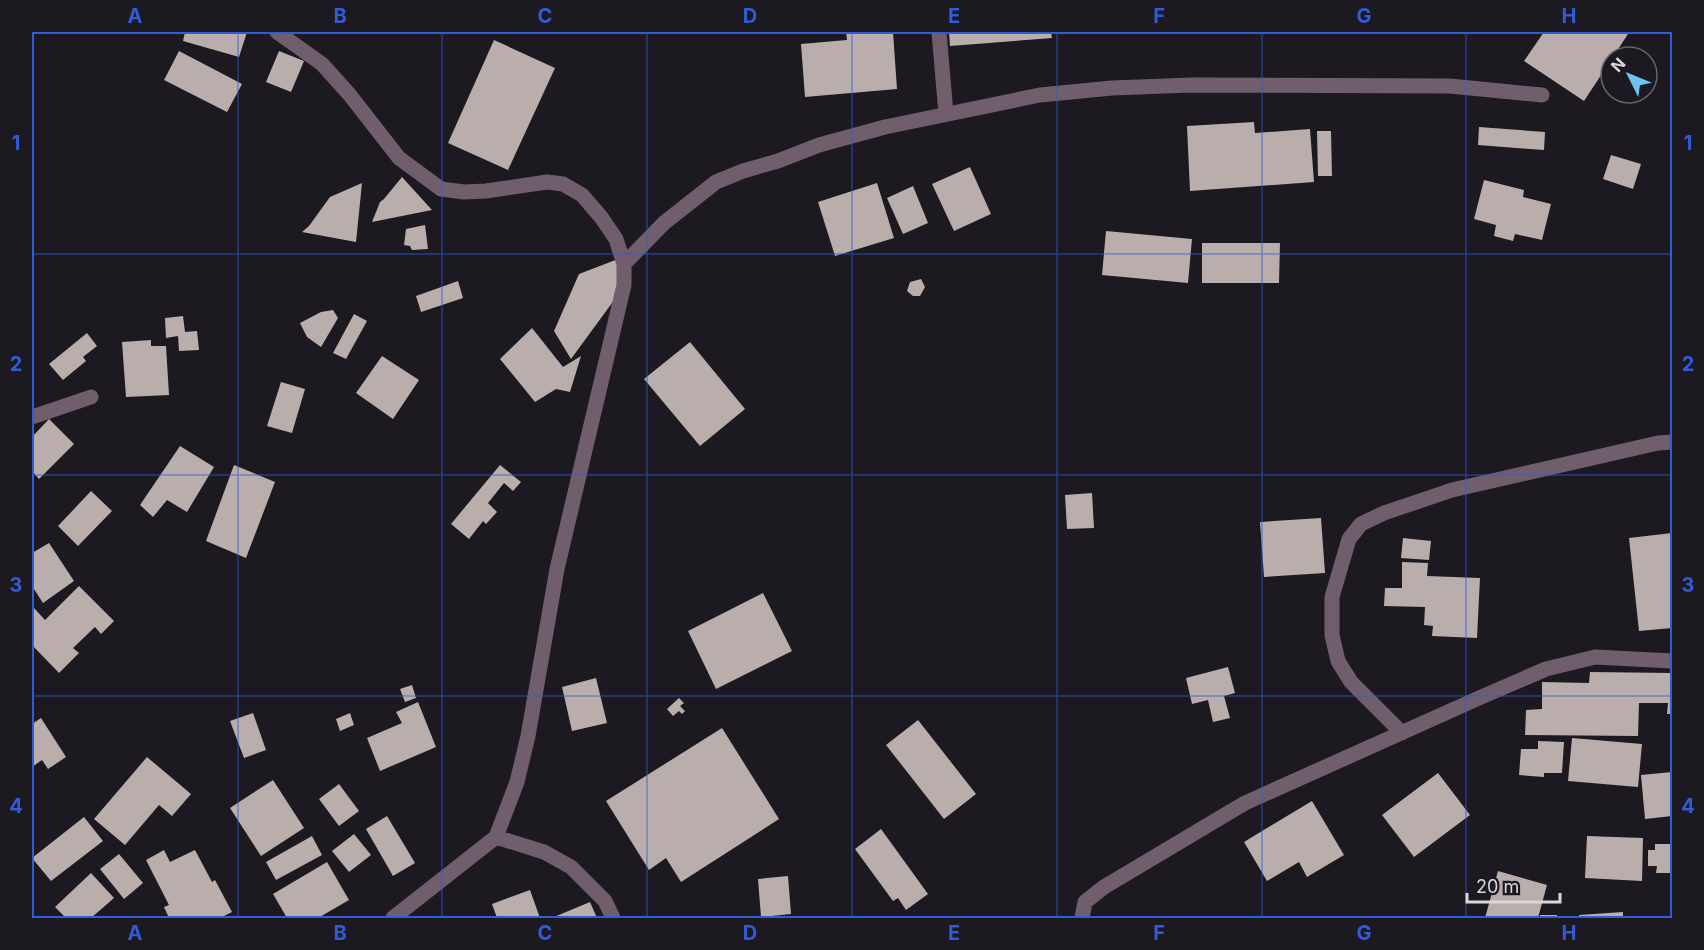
<svg xmlns="http://www.w3.org/2000/svg" width="1704" height="950" font-family="Inter,sans-serif">
<rect width="100%" height="100%" fill="#1c1920"/>
<path fill="#b9aeac" d="M 185,32 L 247,32 L 239,57 L 183,41 Z
M 846,32 L 893,32 L 897,89 L 805,97 L 801,44 L 847,40 Z
M 949,32 L 1051,32 L 1052,38 L 950,46 Z
M 1544,32 L 1624,32 L 1628,34 L 1613,57 L 1611,57 L 1611,60 L 1584,101 L 1524,61 Z
M 494,40 L 555,68 L 508,170 L 448,143 Z
M 179,51 L 242,84 L 227,112 L 164,80 Z
M 279,51 L 304,61 L 291,92 L 266,82 Z
M 1254,122 L 1255,133 L 1310,129 L 1314,182 L 1190,191 L 1187,126 Z
M 1479,127 L 1545,132 L 1544,150 L 1478,145 Z
M 1317,131 L 1331,131 L 1332,176 L 1318,176 Z
M 1611,155 L 1641,164 L 1633,189 L 1603,179 Z
M 970,167 L 991,214 L 954,231 L 932,184 Z
M 402,177 L 432,210 L 372,222 L 380,202 L 384,199 Z
M 1484,180 L 1524,190 L 1523,197 L 1551,204 L 1542,240 L 1515,234 L 1513,241 L 1494,236 L 1496,225 L 1474,219 Z
M 362,183 L 356,242 L 302,232 L 309,226 L 330,197 Z
M 877,183 L 894,238 L 835,256 L 818,202 Z
M 913,186 L 928,223 L 903,234 L 887,198 Z
M 425,225 L 428,249 L 412,250 L 410,246 L 404,245 L 406,229 Z
M 1106,231 L 1192,239 L 1188,283 L 1102,275 Z
M 1202,243 L 1280,243 L 1279,283 L 1202,283 Z
M 618,259 L 623,288 L 571,359 L 554,331 L 579,274 Z
M 921,279 L 925,287 L 920,296 L 913,296 L 907,291 L 910,282 Z
M 458,281 L 463,298 L 421,312 L 416,296 Z
M 333,310 L 338,318 L 321,347 L 307,337 L 300,323 L 321,312 Z
M 354,314 L 367,321 L 346,359 L 333,353 Z
M 183,316 L 185,332 L 197,331 L 199,350 L 179,351 L 178,336 L 166,338 L 165,318 Z
M 532,328 L 563,367 L 581,356 L 570,392 L 556,389 L 535,402 L 500,359 Z
M 87,333 L 97,346 L 83,357 L 86,361 L 63,380 L 49,364 Z
M 151,340 L 151,346 L 166,346 L 169,395 L 126,397 L 122,342 Z
M 690,342 L 745,409 L 700,446 L 644,379 Z
M 382,356 L 419,380 L 393,419 L 356,393 Z
M 281,382 L 305,389 L 292,433 L 267,426 Z
M 49,419 L 74,444 L 39,479 L 32,471 L 32,437 Z
M 180,446 L 214,467 L 187,512 L 167,500 L 153,517 L 140,505 Z
M 234,465 L 275,482 L 246,558 L 206,541 Z
M 500,465 L 521,482 L 513,491 L 504,483 L 488,503 L 497,512 L 486,524 L 483,521 L 469,539 L 451,524 Z
M 91,491 L 112,511 L 78,546 L 58,526 Z
M 1092,493 L 1094,528 L 1067,529 L 1065,495 Z
M 1321,518 L 1325,573 L 1264,577 L 1260,522 Z
M 1672,533 L 1672,628 L 1639,631 L 1629,538 Z
M 1403,538 L 1431,541 L 1429,560 L 1401,558 Z
M 49,543 L 74,581 L 43,603 L 32,586 L 32,553 Z
M 1402,562 L 1428,563 L 1427,576 L 1480,578 L 1477,638 L 1432,636 L 1433,626 L 1424,625 L 1425,607 L 1384,606 L 1385,588 L 1402,588 Z
M 79,586 L 114,621 L 101,634 L 95,627 L 73,648 L 79,653 L 59,673 L 32,645 L 32,610 L 34,608 L 45,620 Z
M 763,593 L 792,651 L 716,689 L 688,631 Z
M 1228,667 L 1235,693 L 1224,696 L 1230,718 L 1213,722 L 1208,700 L 1192,704 L 1186,678 Z
M 1590,672 L 1672,673 L 1672,714 L 1667,714 L 1668,703 L 1639,703 L 1638,736 L 1525,735 L 1526,710 L 1542,709 L 1542,682 L 1589,683 Z
M 596,678 L 607,723 L 572,731 L 562,687 Z
M 412,685 L 416,698 L 405,702 L 400,689 Z
M 679,698 L 684,703 L 680,706 L 685,711 L 682,714 L 679,711 L 673,716 L 667,709 Z
M 418,702 L 436,747 L 380,771 L 367,738 L 402,723 L 396,712 Z
M 253,713 L 266,750 L 244,758 L 230,721 Z
M 350,713 L 354,725 L 340,731 L 336,719 Z
M 41,718 L 66,757 L 48,769 L 42,760 L 32,767 L 32,724 Z
M 918,720 L 976,794 L 944,819 L 886,745 Z
M 722,728 L 779,819 L 681,882 L 666,858 L 649,870 L 606,801 Z
M 1572,738 L 1642,744 L 1638,787 L 1568,781 Z
M 1538,741 L 1564,742 L 1562,773 L 1544,773 L 1544,777 L 1519,775 L 1521,749 L 1538,749 Z
M 147,757 L 191,794 L 172,816 L 159,805 L 125,845 L 94,819 Z
M 1672,772 L 1672,816 L 1645,819 L 1641,775 Z
M 1438,773 L 1470,815 L 1414,857 L 1382,815 Z
M 273,780 L 304,828 L 261,856 L 230,808 Z
M 339,784 L 359,811 L 339,826 L 319,799 Z
M 1312,801 L 1344,855 L 1307,877 L 1299,862 L 1267,881 L 1244,842 Z
M 387,816 L 415,863 L 393,876 L 366,829 Z
M 84,817 L 103,841 L 51,881 L 32,858 Z
M 881,829 L 928,894 L 906,910 L 898,898 L 893,901 L 855,849 Z
M 354,834 L 371,855 L 349,872 L 332,851 Z
M 312,836 L 322,855 L 276,880 L 266,862 Z
M 1587,836 L 1643,838 L 1642,881 L 1585,878 Z
M 1655,844 L 1671,844 L 1671,873 L 1656,873 L 1657,866 L 1648,866 L 1648,850 L 1655,850 Z
M 164,850 L 170,862 L 195,850 L 212,882 L 215,880 L 232,912 L 220,918 L 169,918 L 164,907 L 169,905 L 146,860 Z
M 119,854 L 143,883 L 124,899 L 100,869 Z
M 327,862 L 349,900 L 318,918 L 287,918 L 273,894 Z
M 1498,871 L 1547,885 L 1538,918 L 1485,918 Z
M 91,873 L 114,898 L 91,918 L 66,918 L 55,907 Z
M 788,876 L 791,914 L 761,917 L 758,879 Z
M 530,890 L 540,918 L 497,918 L 492,904 Z
M 590,902 L 597,918 L 554,918 L 554,917 Z
M 1623,912 L 1623,918 L 1579,918 L 1579,915 Z
M 1540,915 L 1557,915 L 1557,918 L 1540,918 Z"/>
<g fill="none" stroke-linecap="round" stroke-linejoin="round">
<path stroke="#705e6c" stroke-width="15" d="M 277,32 L 322,64 L 349,94 L 399,158 L 441,189 L 464,192 L 486,191 L 547,182 L 563,184 L 582,195 L 601,217 L 616,239 L 624,264 L 624,285 L 557,569 L 528,736 L 517,782 L 496,837
M 939,32 L 946,114
M 624,264 L 664,223 L 716,182 L 743,171 L 778,161 L 819,145 L 885,127 L 1040,95 L 1112,88 L 1191,85 L 1450,86 L 1542,95
M 32,417 L 91,397
M 1402,733 L 1351,682 L 1338,661 L 1332,635 L 1332,597 L 1349,539 L 1361,524 L 1384,513 L 1452,490 L 1658,443 L 1672,442
M 393,918 L 496,837 L 544,852 L 571,867 L 605,901 L 613,918
M 1082,918 L 1085,902 L 1104,887 L 1245,803 L 1479,698 L 1546,669 L 1595,657 L 1672,661"/>
</g>
<path fill="none" stroke="#305cd8" stroke-width="1.5" stroke-opacity="0.55" d="M 238,32 L 238,918M 442,32 L 442,918M 647,32 L 647,918M 852,32 L 852,918M 1057,32 L 1057,918M 1262,32 L 1262,918M 1466,32 L 1466,918M 32,254 L 1672,254M 32,475 L 1672,475M 32,696 L 1672,696"/>
<rect width="1704" height="950" fill="none" stroke="#1c1920" stroke-width="66"/>
<g transform="translate(1629 75) rotate(313)"><circle r="28" fill="#1c1920" stroke="#68656b" stroke-width="1.5"/>
<path d="M0-4.5L10 22L0 15L-10 22Z" fill="#6fc2f4"/>
<text y="-9" font-size="16" font-weight="bold" text-anchor="middle" fill="#d9d7dc">N</text>
</g>
<path d="M1467 893v9h93v-9" fill="none" stroke="#d9d7dc" stroke-width="3"/>
<text x="1476" y="893" font-size="18" fill="#d9d7dc" stroke="#1c1920" stroke-width="4.5" paint-order="stroke">20 m</text>
<rect x="33" y="33" width="1638" height="884" fill="none" stroke="#305cd8" stroke-width="2"/>
<g font-size="20" text-anchor="middle" font-weight="bold" fill="#305cd8">
<text x="135" y="23">A</text>
<text x="340" y="23">B</text>
<text x="545" y="23">C</text>
<text x="750" y="23">D</text>
<text x="954" y="23">E</text>
<text x="1159" y="23">F</text>
<text x="1364" y="23">G</text>
<text x="1569" y="23">H</text>
<text x="16" y="150">1</text>
<text x="1688" y="150">1</text>
<text x="16" y="371">2</text>
<text x="1688" y="371">2</text>
<text x="16" y="592">3</text>
<text x="1688" y="592">3</text>
<text x="16" y="813">4</text>
<text x="1688" y="813">4</text>
<text x="135" y="940">A</text>
<text x="340" y="940">B</text>
<text x="545" y="940">C</text>
<text x="750" y="940">D</text>
<text x="954" y="940">E</text>
<text x="1159" y="940">F</text>
<text x="1364" y="940">G</text>
<text x="1569" y="940">H</text>
</g>
</svg>
